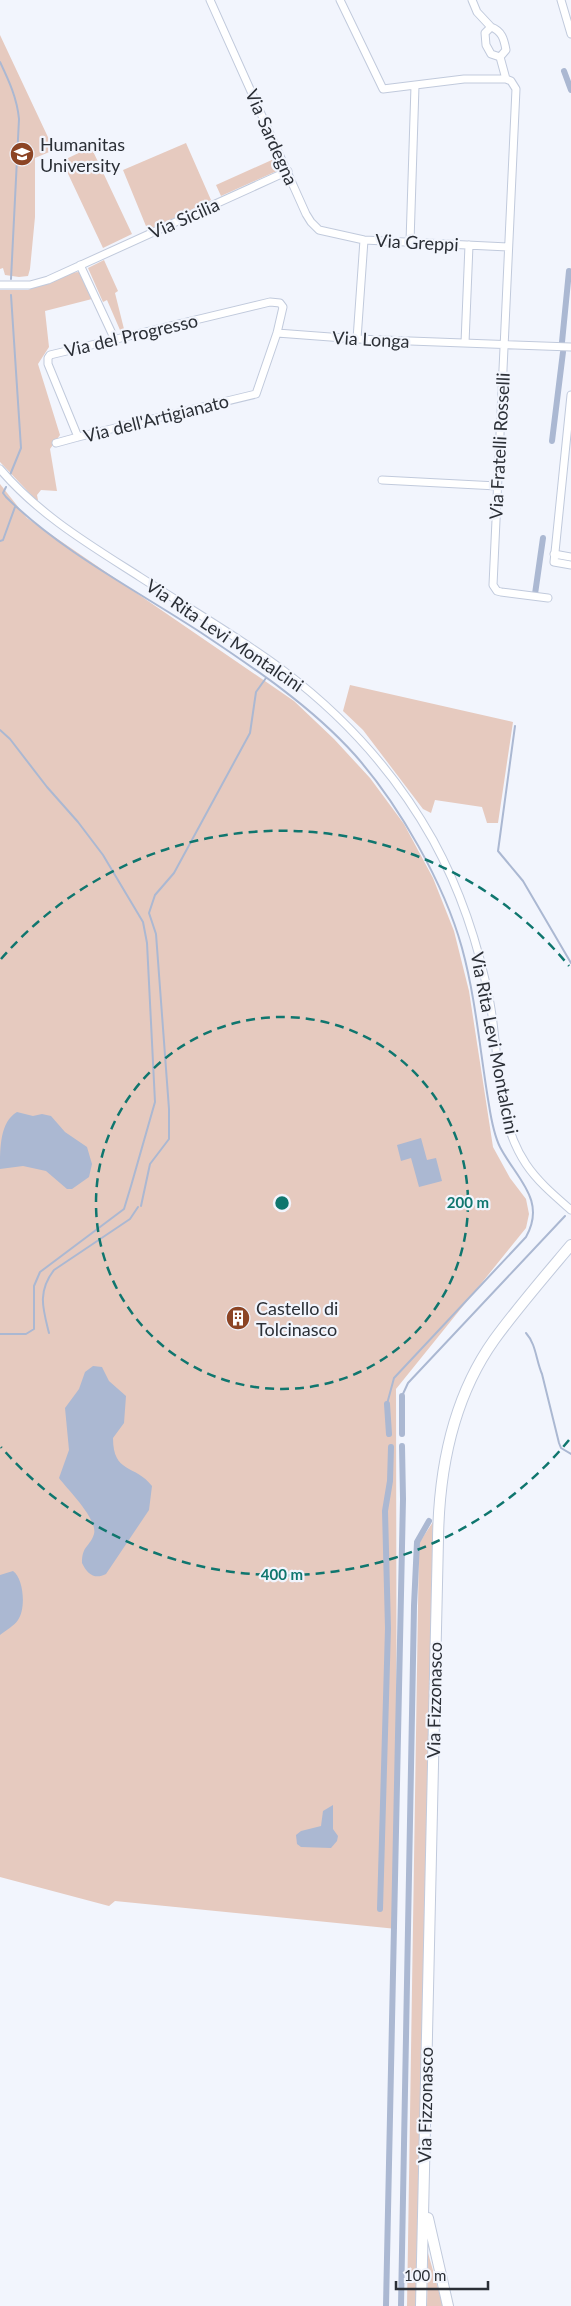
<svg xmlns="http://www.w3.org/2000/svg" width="571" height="2306" font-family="Lato,sans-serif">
<rect width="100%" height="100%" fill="#f2f5fd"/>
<path fill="#e6cabf" d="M 0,35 L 54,150 L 35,158 L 35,217 L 30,269 L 28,276 L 19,277 L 5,275 L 3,268 L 0,269 Z
M 186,143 L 211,200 L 148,231 L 123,170 Z
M 91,147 L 132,234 L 103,248 L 62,161 Z
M 274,159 L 279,170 L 221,196 L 216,185 Z
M 104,260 L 118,291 L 115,293 L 124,329 L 120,330 L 107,300 L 103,302 L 88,268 Z
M 79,272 L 92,299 L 45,311 L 49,347 L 38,364 L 60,435 L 50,449 L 57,491 L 41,490 L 37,495 L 38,500 L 36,500 L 0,462 L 0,290 L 28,290 L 68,273 Z
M 0,484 L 27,518 L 294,701 L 334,739 L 370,778 L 404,824 L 433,878 L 454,931 L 469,991 L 493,1147 L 510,1178 L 526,1199 L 529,1214 L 526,1228 L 396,1389 L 397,1929 L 115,1901 L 109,1906 L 0,1877 Z
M 350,685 L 513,722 L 498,823 L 487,823 L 482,807 L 435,800 L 431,813 L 423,809 L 363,730 L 343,711 Z
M 433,1522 L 417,2306 L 407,2306 L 419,1543 Z
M 428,2253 L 443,2306 L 427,2306 Z"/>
<path fill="#abb8d2" d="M 17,1112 L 33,1116 L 42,1114 L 51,1116 L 65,1132 L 87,1147 L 92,1164 L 89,1177 L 72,1189 L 67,1189 L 46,1171 L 23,1166 L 0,1169 C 0,1147 0,1122 17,1112 Z
M 421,1138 L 427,1160 L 436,1158 L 442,1181 L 419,1187 L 411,1158 L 401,1161 L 397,1145 Z
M 93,1366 L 102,1367 L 109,1381 L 126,1396 L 124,1423 L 113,1438 C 113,1474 135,1464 152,1486 L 149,1510 L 106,1574 C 95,1580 87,1574 82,1563 C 82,1545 90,1547 94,1534 C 98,1519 67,1489 59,1478 L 69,1450 L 65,1408 L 79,1389 L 85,1372 Z
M 13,1571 C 24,1579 26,1609 18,1620 C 14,1626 6,1630 0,1635 L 0,1575 Z
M 333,1805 L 333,1829 L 338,1836 L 337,1841 L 331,1848 L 301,1847 L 297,1844 L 296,1835 L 301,1831 L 321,1826 L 323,1811 Z"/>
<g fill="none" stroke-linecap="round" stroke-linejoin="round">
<path stroke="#abb8d2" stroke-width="2" d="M 0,62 C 9,81 17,98 19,119 L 11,279
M 10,475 L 21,448 L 11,295
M 6,487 L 3,493 L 6,497 C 62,552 134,589 200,632 C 254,668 311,706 355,755 C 399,805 444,883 462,948 C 476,999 480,1052 489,1105 C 491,1118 494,1135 500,1147 C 516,1178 547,1200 526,1237 L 394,1378 L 387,1404
M 0,541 L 3,540 L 15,507
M 515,726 L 498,851 L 523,881 L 571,963
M 0,730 L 10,739 L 47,787 L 78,822 L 103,855 L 143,922 L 147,943 L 155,1102 L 131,1186 L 124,1209 L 40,1272 L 34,1286 L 34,1329 L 26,1334 L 0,1334
M 141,1206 L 150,1164 L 169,1139 L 169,1109 L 156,934 L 149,913 L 155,895 L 174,873 L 250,733 L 256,692 L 266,678
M 49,1333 C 43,1309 37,1292 54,1270 L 130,1219 L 138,1207
M 526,1333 C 536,1344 536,1360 542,1374 L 559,1443 L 561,1448 L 571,1454
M 402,1396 L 408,1383 L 565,1216"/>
<path stroke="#abb8d2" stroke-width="6" d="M 564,71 L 571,90
M 562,342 L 569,271
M 552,441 L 563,352
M 535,594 L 543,538
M 387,1404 L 389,1434
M 402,1434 L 402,1396
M 380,1909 L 388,1628 L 385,1511 L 390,1481 L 391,1447
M 386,2306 L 403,1499 L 402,1446
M 401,2306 L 414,1606 L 417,1542 L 429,1521"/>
<g stroke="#c1cadc" stroke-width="9">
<path id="street" d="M 210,0 L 306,214 L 311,222 L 319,230 L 364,240 L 508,247
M 340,0 L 383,89 L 464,79 L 506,79 L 511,81 L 516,89 L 493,585 L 497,591 L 501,592 L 548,598
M 472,0 L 477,12 L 491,27
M 561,0 L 571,34
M 491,27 C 502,31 504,39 506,50 L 500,57 L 491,54 L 486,45 L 485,33 Z
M 500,57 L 506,79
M 410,242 L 415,86
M 80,265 L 115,340
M 0,285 L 30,285 L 48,280 L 288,171
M 277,333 L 357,339 L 571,347
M 357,339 L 364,240
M 465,343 L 469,245
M 571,395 L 554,562 L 571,565
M 56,443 L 78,437 L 256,394 L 277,333 L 283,307 L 280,303 L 270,302 L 50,355 L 48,358 L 48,364 L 78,437
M 0,469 C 39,515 90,545 140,577 C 188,608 239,637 284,671 C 345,717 396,774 433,840 C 461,891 479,946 490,1003 C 500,1056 495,1118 526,1164 C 538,1182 555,1196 571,1210
M 382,480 L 497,486
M 554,554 L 571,557"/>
</g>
<g stroke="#c1cadc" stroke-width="12">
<path id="secondary" d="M 428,2218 L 448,2306
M 421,2306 L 438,1539 C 439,1469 452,1399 494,1340 C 518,1307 545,1276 571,1245"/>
</g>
<use href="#street" stroke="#fff" stroke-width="7"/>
<use href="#secondary" stroke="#fff" stroke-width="10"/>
</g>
<g fill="none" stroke="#0f766e" stroke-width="2.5" stroke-dasharray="9 6">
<circle cx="282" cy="1203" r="186"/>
<path d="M569 1440A372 372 0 0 1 1 1447M1 959A372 372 0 0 1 569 966"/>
</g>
<defs>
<g id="university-disc" transform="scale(1.25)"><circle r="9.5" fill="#8c4424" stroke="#f2f5fd"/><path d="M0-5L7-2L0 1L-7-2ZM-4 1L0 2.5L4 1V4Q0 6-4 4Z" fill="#fff"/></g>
<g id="building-disc" transform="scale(1.25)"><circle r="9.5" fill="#8c4424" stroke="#f2f5fd"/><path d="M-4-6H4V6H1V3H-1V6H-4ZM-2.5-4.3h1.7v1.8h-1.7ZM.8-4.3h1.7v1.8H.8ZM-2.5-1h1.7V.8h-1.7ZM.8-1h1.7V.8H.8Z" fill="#fff"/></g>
</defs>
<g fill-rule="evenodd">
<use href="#university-disc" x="22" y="154"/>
<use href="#building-disc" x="238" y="1318"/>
</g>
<g text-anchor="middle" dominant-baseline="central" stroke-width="4.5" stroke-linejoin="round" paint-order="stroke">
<g font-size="18" fill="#2b2f36" stroke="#f2f5fd">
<text transform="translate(272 137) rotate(66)">Via Sardegna</text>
<text transform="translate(184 218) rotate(-24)">Via Sicilia</text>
<text transform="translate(417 242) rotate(3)">Via Greppi</text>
<text transform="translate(131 335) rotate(-13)">Via del Progresso</text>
<text transform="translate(371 339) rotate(3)">Via Longa</text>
<text transform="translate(156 418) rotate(-14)">Via dell'Artigianato</text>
<text transform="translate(499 446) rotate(-87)">Via Fratelli Rosselli</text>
<text transform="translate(225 635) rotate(34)">Via Rita Levi Montalcini</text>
<text transform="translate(495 1043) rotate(79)">Via Rita Levi Montalcini</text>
<text transform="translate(434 1700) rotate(-89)">Via Fizzonasco</text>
<text transform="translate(425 2105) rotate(-89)">Via Fizzonasco</text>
</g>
<g font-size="18" fill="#2b2f36" stroke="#f2f5fd" text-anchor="start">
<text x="40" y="144">Humanitas<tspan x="40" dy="21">University</tspan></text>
<text x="256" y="1308">Castello di<tspan x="256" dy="21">Tolcinasco</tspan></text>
</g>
</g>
<circle cx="282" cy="1203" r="8" fill="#0f766e" stroke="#f2f5fd" stroke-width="2.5"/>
<g font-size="15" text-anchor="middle" font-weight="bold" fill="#0f766e" stroke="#f2f5fd" stroke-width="4.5" stroke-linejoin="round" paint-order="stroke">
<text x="468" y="1208">200 m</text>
<text x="282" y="1580">400 m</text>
</g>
<path d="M396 2281v8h92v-8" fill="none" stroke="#2b2f36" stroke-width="2.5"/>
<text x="404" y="2281" font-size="15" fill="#2b2f36" stroke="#f2f5fd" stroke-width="4" paint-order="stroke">100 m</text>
</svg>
